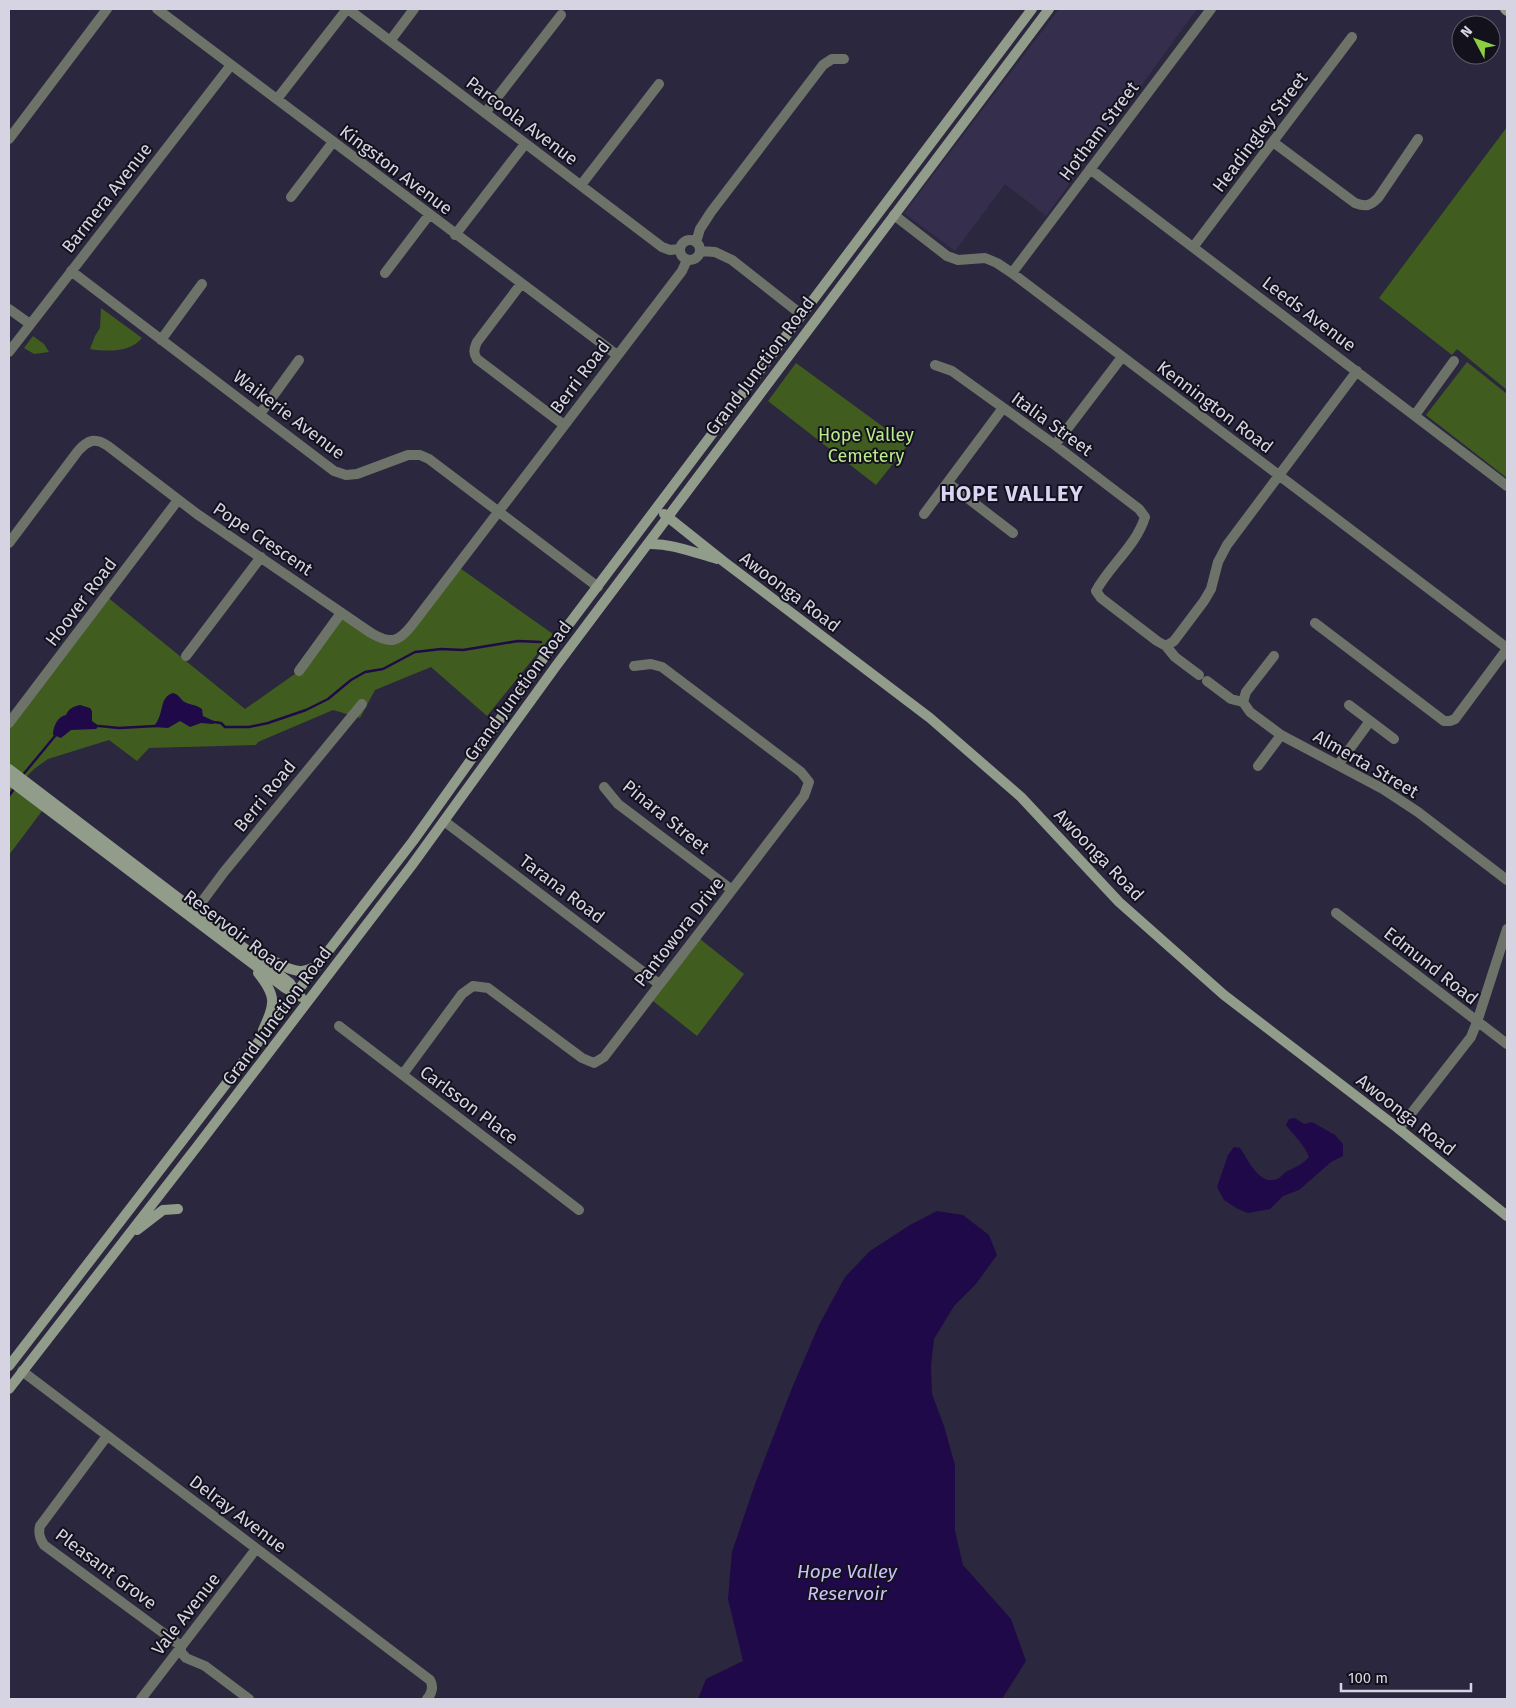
<svg xmlns="http://www.w3.org/2000/svg" width="1516" height="1708" font-family="'Fira Sans',sans-serif">
<rect width="100%" height="100%" fill="#2b273e"/>
<path fill="#352f4d" d="M 1059,9 L 1197,9 L 1046,216 L 1005,184 L 955,251 L 904,213 Z"/>
<path fill="#405d1f" d="M 1507,127 L 1507,390 L 1457,349 L 1452,355 L 1379,298 Z
M 101,308 L 142,338 C 131,352 107,352 90,349 L 95,336 L 100,328 Z
M 33,336 L 44,344 L 49,352 L 34,354 L 24,348 Z
M 1467,362 L 1507,394 L 1507,478 L 1426,415 Z
M 796,363 L 908,445 L 876,485 L 768,401 Z
M 457,566 L 553,634 L 487,716 L 431,667 L 375,690 L 360,718 L 333,710 L 258,742 L 256,745 L 149,748 L 137,761 L 109,740 L 48,759 L 34,769 L 23,780 L 9,769 L 9,723 L 106,596 L 245,709 L 299,671 L 341,613 L 396,640 Z
M 9,780 L 45,807 L 9,855 Z
M 700,939 L 744,974 L 697,1036 L 653,1001 Z"/>
<path fill="#200948" d="M 173,693 C 179,695 179,697 183,701 C 188,705 196,704 202,709 L 203,716 L 216,722 L 213,724 L 201,723 L 190,727 L 180,721 L 168,728 L 153,727 C 165,716 158,697 173,693 Z
M 80,705 L 90,708 L 92,711 L 92,721 L 99,726 L 96,729 L 71,730 L 61,738 L 53,735 C 53,727 57,717 66,715 C 68,709 74,706 80,705 Z
M 1295,1118 L 1304,1124 L 1312,1122 L 1335,1135 L 1343,1144 L 1343,1156 L 1331,1162 L 1299,1190 L 1283,1196 L 1270,1209 L 1248,1213 L 1238,1209 L 1224,1200 L 1217,1187 L 1228,1155 L 1234,1147 L 1240,1148 C 1248,1159 1259,1186 1277,1179 C 1280,1178 1283,1174 1286,1172 C 1295,1167 1302,1165 1309,1157 C 1304,1144 1294,1136 1286,1125 L 1289,1119 Z
M 937,1211 L 963,1215 L 989,1235 L 997,1255 L 976,1284 L 954,1306 L 934,1339 L 931,1366 L 932,1394 L 944,1426 L 955,1465 L 955,1531 L 963,1565 L 1011,1619 L 1026,1661 L 1002,1699 L 698,1699 L 706,1679 L 743,1661 L 728,1599 L 732,1552 L 755,1484 L 792,1388 L 819,1325 L 845,1277 L 870,1251 L 910,1225 Z"/>
<g fill="none" stroke-linecap="round" stroke-linejoin="round">
<path stroke="#200948" stroke-width="2.5" d="M 214,722 L 221,723 L 225,727 L 249,727 L 268,723 L 306,710 L 328,699 L 351,680 L 365,672 L 383,669 L 415,652 L 441,649 L 463,650 L 518,641 L 541,642
M 99,726 L 119,728 L 156,726
M 22,776 L 55,736
M 9,796 L 15,787"/>
<path stroke="#6d7368" stroke-width="10" d="M 157,9 L 617,355
M 348,9 L 662,247 L 670,250 L 680,249
M 390,41 L 414,9
M 277,99 L 347,9
M 485,113 L 561,15
M 9,139 L 107,9
M 1273,142 L 1355,203 C 1366,207 1370,206 1378,198 L 1418,139
M 1090,169 L 1507,486
M 581,185 L 659,84
M 291,197 L 333,142
M 894,215 L 947,256 L 958,260 L 985,258 L 997,263 L 1012,273 L 1507,648
M 455,235 L 525,144
M680 250a10 10 0 1 1 20 0a10 10 0 1 1-20 0Z
M 696,242 L 700,229 L 711,212 L 823,65 L 832,59 L 844,59
M 1194,246 L 1352,37
M 700,251 L 715,252 L 732,260 L 802,315
M 71,271 L 334,471 L 346,475 L 357,474 L 408,455 L 420,455 L 429,459 L 598,587
M 385,273 L 429,215
M 1012,273 L 1211,9
M 521,284 L 477,342 C 474,349 473,353 477,359 L 564,425
M 9,309 L 30,324
M 161,340 L 202,284
M 9,352 L 231,65
M 935,365 L 952,371 L 1055,445 L 1139,509 L 1145,517 C 1136,546 1110,565 1096,591 L 1101,598 L 1157,641 L 1166,646 L 1175,657 L 1199,675
M 260,414 L 299,360
M 1415,415 L 1454,361
M 1055,445 L 1122,357
M 948,483 L 1013,533
M 924,514 L 1003,408
M 9,543 L 78,451 C 88,440 95,437 108,446 L 197,514 L 371,633 C 390,644 398,643 412,625 L 682,271 L 687,260
M 1315,623 L 1444,721 L 1450,721 L 1455,719 L 1507,649
M 1166,646 L 1174,641 L 1204,601 L 1211,589 L 1218,562 L 1227,545 L 1357,371
M 186,656 L 261,557
M 299,671 L 341,613
M 1207,681 L 1231,699 L 1243,702 L 1250,712 L 1281,735 L 1383,789 L 1418,812 L 1507,880
M 1243,702 L 1246,692 L 1274,656
M 1349,705 L 1394,739
M 9,723 L 178,500
M 1338,765 L 1370,721
M 1258,766 L 1281,735
M 604,787 L 618,804 L 732,890
M 444,821 L 659,984
M 195,911 L 224,872 L 362,704
M 1336,913 L 1507,1044
M 339,1026 L 579,1210
M 403,1074 L 462,994 L 473,986 L 488,988 L 582,1058 L 594,1063 L 604,1057 L 804,796 L 809,782 L 801,772 L 662,667 L 651,664 L 634,666
M 1399,1129 L 1471,1037 L 1477,1022 L 1507,929
M 22,1371 L 430,1680 C 434,1687 432,1693 427,1699
M 107,1436 L 40,1526 C 38,1534 40,1539 44,1545 L 181,1646 L 181,1652 L 186,1658 L 205,1666 L 249,1699
M 141,1699 L 256,1549"/>
<path stroke="#929c8a" stroke-width="10" d="M 1505,9 L 1507,11
M 664,514 L 723,561 L 930,718 L 1021,797 L 1119,902 L 1224,995 L 1399,1129 L 1507,1216
M 648,544 C 672,543 695,553 717,559
M 9,769 L 290,983 L 296,993
M 9,780 L 285,988 L 301,997
M 259,952 C 271,959 286,970 300,971 C 306,971 311,968 316,967
M 258,973 C 277,997 275,1003 263,1030
M 137,1230 L 163,1210 L 178,1209
M 9,1366 L 413,841 L 545,656 L 1032,9
M 9,1389 L 199,1144 L 412,865 L 556,666 L 1049,9"/>
</g>
<g text-anchor="middle" dominant-baseline="central" stroke-width="4" stroke-linejoin="round" paint-order="stroke">
<g font-size="18" fill="#d6d3e3" stroke="#13121c">
<text transform="translate(522 121) rotate(37)">Parcoola Avenue</text>
<text transform="translate(1099 131) rotate(-53)">Hotham Street</text>
<text transform="translate(1260 132) rotate(-53)">Headingley Street</text>
<text transform="translate(396 170) rotate(37)">Kingston Avenue</text>
<text transform="translate(107 198) rotate(-52)">Barmera Avenue</text>
<text transform="translate(1309 314) rotate(37)">Leeds Avenue</text>
<text transform="translate(760 366) rotate(-53)">Grand Junction Road</text>
<text transform="translate(580 377) rotate(-53)">Berri Road</text>
<text transform="translate(1215 407) rotate(37)">Kennington Road</text>
<text transform="translate(289 415) rotate(37)">Waikerie Avenue</text>
<text transform="translate(1052 424) rotate(36)">Italia Street</text>
<text transform="translate(263 539) rotate(34)">Pope Crescent</text>
<text transform="translate(790 592) rotate(37)">Awoonga Road</text>
<text transform="translate(81 602) rotate(-53)">Hoover Road</text>
<text transform="translate(518 691) rotate(-54)">Grand Junction Road</text>
<text transform="translate(1366 764) rotate(30)">Almerta Street</text>
<text transform="translate(265 796) rotate(-51)">Berri Road</text>
<text transform="translate(666 817) rotate(39)">Pinara Street</text>
<text transform="translate(1099 855) rotate(46)">Awoonga Road</text>
<text transform="translate(562 889) rotate(37)">Tarana Road</text>
<text transform="translate(235 931) rotate(37)">Reservoir Road</text>
<text transform="translate(679 932) rotate(-52)">Pantowora Drive</text>
<text transform="translate(1431 966) rotate(38)">Edmund Road</text>
<text transform="translate(277 1016) rotate(-53)">Grand Junction Road</text>
<text transform="translate(469 1105) rotate(37)">Carlsson Place</text>
<text transform="translate(1406 1115) rotate(38)">Awoonga Road</text>
<text transform="translate(238 1514) rotate(37)">Delray Avenue</text>
<text transform="translate(106 1569) rotate(37)">Pleasant Grove</text>
<text transform="translate(186 1614) rotate(-52)">Vale Avenue</text>
</g>
<g font-size="18" fill="#baec8a" stroke="#13121c">
<text x="866" y="435">Hope Valley<tspan x="866" dy="21">Cemetery</tspan></text>
</g>
<g font-size="19" font-style="italic" fill="#cac0fb" stroke="#13121c">
<text x="847" y="1571">Hope Valley<tspan x="847" dy="22">Reservoir</tspan></text>
</g>
<g font-size="22" font-weight="bold" letter-spacing="1" fill="#dad5f5" stroke="#13121c">
<text x="1012" y="493">HOPE VALLEY</text>
</g>
</g>
<rect width="1516" height="1708" fill="none" stroke="#d6d3e3" stroke-width="20"/>
<g transform="translate(1476 40) rotate(311)"><circle r="24" fill="#13121c" stroke="#615f6c"/>
<path d="M0-4L9 19L0 12L-9 19Z" fill="#8ece43"/>
<text y="-8" font-size="14" font-weight="bold" text-anchor="middle" fill="#d6d3e3">N</text>
</g>
<path d="M1341 1683v8h130v-8" fill="none" stroke="#d6d3e3" stroke-width="2.5"/>
<text x="1348" y="1683" font-size="15" fill="#d6d3e3" stroke="#13121c" stroke-width="4" paint-order="stroke">100 m</text>
</svg>
